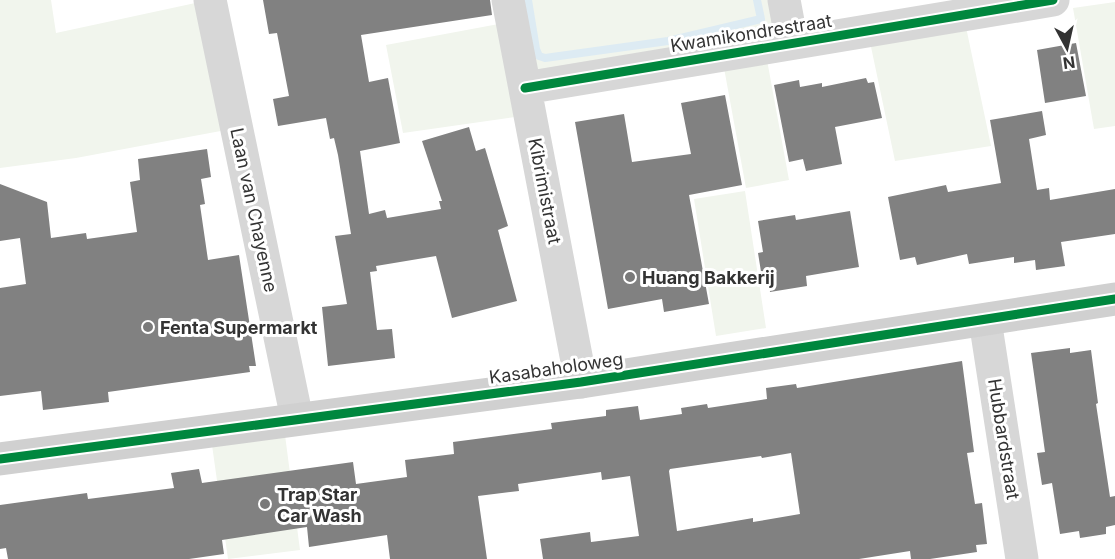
<svg xmlns="http://www.w3.org/2000/svg" width="1115" height="559" font-family="Inter,sans-serif">
<rect width="100%" height="100%" fill="#fff"/>
<path fill="#f1f5ed" d="M 0,0 L 51,0 L 56,33 L 200,2 L 226,130 L 76,158 L 0,168 Z
M 516,0 L 775,0 L 774,28 L 768,33 L 537,71 Z
M 1115,2 L 1115,126 L 1094,129 L 1073,8 Z
M 504,23 L 522,116 L 403,133 L 386,45 Z
M 966,27 L 991,146 L 895,161 L 870,42 Z
M 767,60 L 789,180 L 746,188 L 724,68 Z
M 745,191 L 766,328 L 716,336 L 694,199 Z
M 285,435 L 300,550 L 228,559 L 212,445 Z"/>
<g fill="none" stroke-linecap="round" stroke-linejoin="round">
<path stroke="#ddebf3" stroke-width="8" d="M 528,0 L 536,49 L 539,56 L 545,58 L 668,41 L 761,19 L 757,0"/>
</g>
<path fill="#818181" fill-rule="evenodd" d="M 263,0 L 490,0 L 492,15 L 361,35 L 369,82 L 388,78 L 400,143 L 360,151 L 369,214 L 385,210 L 387,218 L 441,209 L 439,201 L 442,201 L 422,141 L 469,127 L 476,151 L 485,148 L 508,226 L 498,230 L 517,301 L 452,318 L 436,256 L 376,266 L 377,271 L 370,272 L 377,330 L 392,329 L 395,358 L 328,366 L 322,307 L 347,304 L 335,236 L 351,234 L 338,155 L 334,138 L 330,139 L 326,118 L 278,126 L 273,99 L 289,96 L 277,33 L 269,34 Z
M 1076,43 L 1086,96 L 1045,103 L 1037,50 Z
M 866,78 L 868,83 L 874,82 L 882,118 L 835,127 L 842,164 L 806,171 L 803,159 L 789,162 L 774,85 L 799,80 L 800,87 L 822,83 L 822,87 Z
M 725,95 L 742,185 L 689,195 L 709,304 L 664,312 L 662,299 L 608,309 L 575,122 L 624,114 L 632,162 L 691,154 L 681,103 Z
M 1042,111 L 1046,135 L 1029,139 L 1037,190 L 1049,188 L 1050,200 L 1115,189 L 1115,234 L 1061,242 L 1065,266 L 1036,270 L 1035,260 L 1014,263 L 1014,257 L 969,264 L 967,254 L 917,265 L 915,257 L 900,260 L 888,197 L 946,185 L 948,192 L 1001,183 L 990,120 Z
M 207,149 L 211,177 L 201,179 L 205,204 L 200,205 L 208,260 L 239,255 L 256,366 L 249,366 L 250,372 L 108,392 L 109,402 L 43,410 L 41,391 L 0,396 L 0,288 L 26,284 L 20,238 L 0,241 L 0,184 L 47,202 L 51,238 L 86,233 L 87,239 L 137,232 L 130,182 L 140,180 L 138,159 Z
M 850,211 L 859,267 L 806,276 L 807,286 L 770,292 L 769,283 L 763,284 L 758,253 L 763,252 L 758,221 L 795,215 L 796,220 Z
M 1070,348 L 1070,353 L 1091,350 L 1098,403 L 1096,404 L 1110,497 L 1115,496 L 1115,525 L 1106,527 L 1106,534 L 1080,538 L 1079,531 L 1060,534 L 1052,483 L 1042,485 L 1037,453 L 1045,452 L 1031,353 Z
M 962,361 L 974,452 L 967,453 L 975,504 L 982,503 L 987,544 L 976,545 L 977,552 L 930,559 L 911,559 L 910,551 L 859,559 L 543,559 L 540,539 L 590,532 L 591,542 L 639,536 L 630,476 L 602,480 L 601,472 L 518,484 L 519,491 L 478,496 L 487,559 L 390,559 L 387,535 L 309,547 L 307,527 L 222,540 L 224,554 L 189,559 L 8,559 L 6,548 L 0,549 L 0,505 L 87,493 L 88,499 L 174,488 L 171,473 L 199,469 L 202,483 L 353,462 L 356,484 L 407,477 L 405,460 L 454,454 L 453,442 L 552,429 L 551,423 L 606,416 L 606,410 L 638,406 L 640,420 L 682,414 L 681,408 L 707,404 L 708,408 L 767,399 L 766,388 L 796,384 L 797,388 ZM 791,453 L 800,514 L 753,522 L 753,518 L 677,531 L 669,471 L 670,469 L 761,456 L 762,458 Z"/>
<g fill="none" stroke-linecap="round" stroke-linejoin="round">
<path stroke="#d7d7d7" stroke-width="33" d="M 210,0 L 297,419
M 508,0 L 581,382
M 784,0 L 792,43
M 525,88 L 1053,0
M 985,320 L 1022,559"/>
<path stroke="#d0d0d0" stroke-width="33" d="M 0,459 L 581,382 L 1115,299"/>
<g stroke="#fff" stroke-width="13">
<path id="cycleway" d="M 525,88 L 1053,0
M 0,459 L 581,382 L 1115,299"/>
</g>
<use href="#cycleway" stroke="#00873e" stroke-width="9"/>
</g>
<g fill="#7a7a7a" stroke="#fff" stroke-width="2">
<circle cx="630" cy="277" r="6"/>
<circle cx="148" cy="327" r="6"/>
<circle cx="265" cy="504" r="6"/>
</g>
<g text-anchor="middle" dominant-baseline="central" stroke-width="6" stroke-linejoin="round" paint-order="stroke">
<g font-size="18" fill="#333" stroke="#fff">
<text transform="translate(751 33) rotate(-9)">Kwamikondrestraat</text>
<text transform="translate(545 191) rotate(79)">Kibrimistraat</text>
<text transform="translate(254 210) rotate(78)">Laan van Chayenne</text>
<text transform="translate(556 368) rotate(-8)">Kasabaholoweg</text>
<text transform="translate(1004 439) rotate(81)">Hubbardstraat</text>
</g>
<g font-size="18" font-weight="bold" fill="#333" stroke="#fff" text-anchor="start">
<text x="642" y="277">Huang Bakkerij</text>
<text x="160" y="327">Fenta Supermarkt</text>
<text x="277" y="494">Trap Star<tspan x="277" dy="21">Car Wash</tspan></text>
</g>
</g>
<g transform="translate(1067 48) rotate(172)" stroke="#ffffff" stroke-width="4.5" paint-order="stroke">
<path d="M0-4.5L10 22L0 15L-10 22Z" fill="#333333"/>
<text y="-9" font-size="16" font-weight="bold" text-anchor="middle" fill="#333333">N</text>
</g>
</svg>
